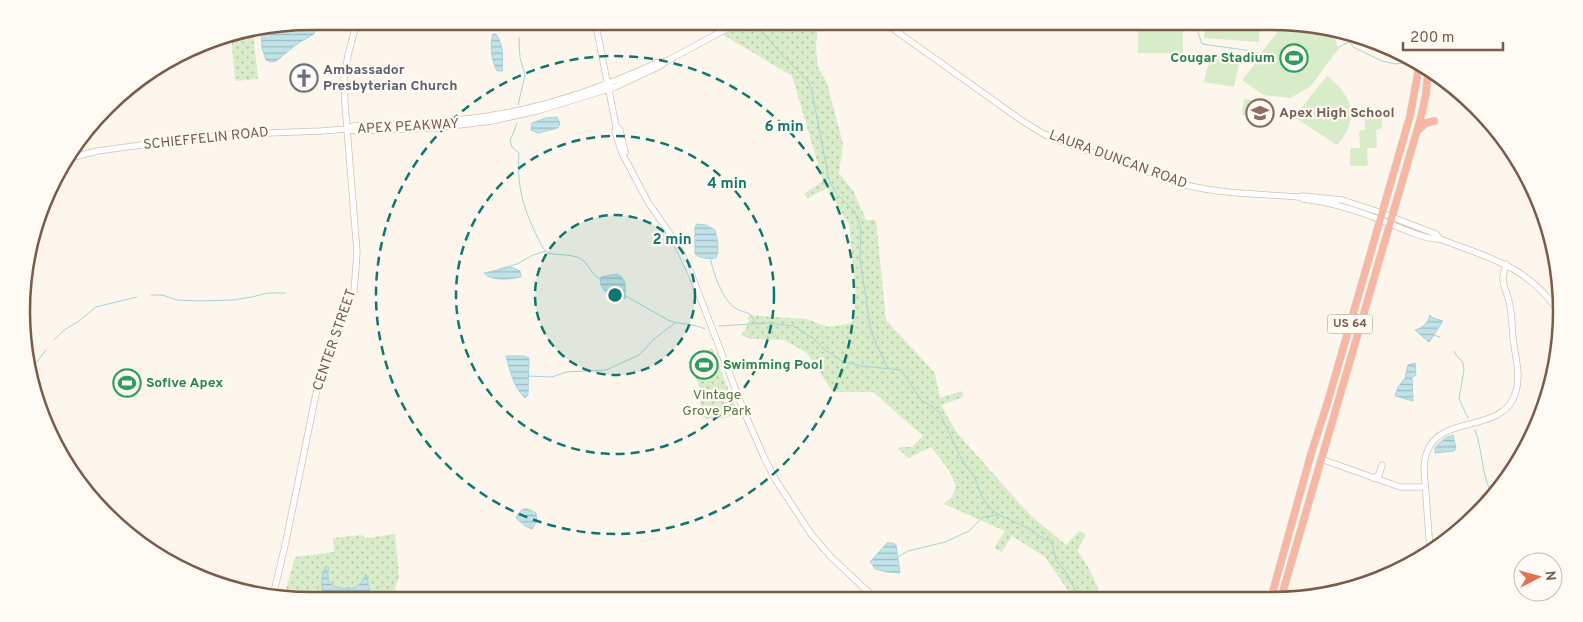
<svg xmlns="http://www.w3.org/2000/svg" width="1583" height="622" font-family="Overpass,sans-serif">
<defs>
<pattern id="park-dots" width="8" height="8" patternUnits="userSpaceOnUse" patternTransform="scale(1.25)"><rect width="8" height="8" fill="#d8ecc9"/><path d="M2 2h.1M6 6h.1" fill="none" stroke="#b4c2a5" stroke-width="1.8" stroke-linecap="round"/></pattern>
<pattern id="water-rules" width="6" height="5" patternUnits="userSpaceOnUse" patternTransform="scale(1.25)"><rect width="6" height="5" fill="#bfe3e8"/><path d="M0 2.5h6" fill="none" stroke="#a0bbbe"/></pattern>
</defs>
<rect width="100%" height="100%" fill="#fdf6ec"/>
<path fill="url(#park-dots)" d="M 745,21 L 818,21 L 816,47 L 818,67 L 827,83 L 843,144 L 839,173 L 854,192 L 866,220 L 876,220 L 886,320 L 935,373 L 940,398 L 961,391 L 964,397 L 941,405 L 957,433 L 1029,514 L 1066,545 L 1079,531 L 1086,535 L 1077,550 C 1087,565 1098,581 1100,599 L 1072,599 L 1067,589 L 1045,557 L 1012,536 L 1002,552 L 994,548 L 1005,531 L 944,504 L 952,497 L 956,486 L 949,470 L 931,447 L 909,458 L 898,449 L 900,447 L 912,447 L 923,436 L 873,392 L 833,392 L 807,353 L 784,340 L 751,339 L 741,335 L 747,327 L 749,315 L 806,319 L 829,327 L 852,323 L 856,295 L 849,225 L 827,188 L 808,198 L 804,194 L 823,181 L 792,76 L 720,33 Z
M 253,31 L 258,79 L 235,81 L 231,34 Z
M 712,348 L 738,413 C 727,419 714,420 702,418 L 699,415 C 704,392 698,381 688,362 Z
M 395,534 L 399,576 L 395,588 L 396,601 L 311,601 L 284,597 L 295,557 L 334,552 L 333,538 L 361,535 L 367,538 Z"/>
<path fill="#d8ecc9" d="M 1206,21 L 1260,21 L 1259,42 L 1204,38 Z
M 1285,23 L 1337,30 L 1335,40 L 1339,48 L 1310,87 L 1290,98 L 1263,95 L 1242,80 L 1257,61 L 1258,56 Z
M 1138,26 L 1183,26 L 1183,53 L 1138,53 Z
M 1219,55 L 1240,60 L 1234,87 L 1204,82 C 1206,72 1208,59 1219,55 Z
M 1327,76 C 1353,95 1360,120 1337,145 L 1294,117 Z
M 1244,99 L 1266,102 L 1263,118 L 1242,115 Z
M 1365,112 L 1380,112 L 1382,114 L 1382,128 L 1376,130 L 1377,146 L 1376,148 L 1367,148 L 1368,165 L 1366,166 L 1351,166 L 1350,165 L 1350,150 L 1352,148 L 1360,148 L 1359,132 L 1361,130 L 1365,130 L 1364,113 Z"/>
<path fill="url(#water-rules)" stroke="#a5d3da" d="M 311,21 L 317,21 L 318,23 L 314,34 L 297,44 L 276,61 L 271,62 L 266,60 L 262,48 L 261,30 Z
M 493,34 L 496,34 C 504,45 503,58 502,71 L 497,71 C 492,62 489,45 493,34 Z
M 557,117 L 560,123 L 558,128 L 538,133 L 531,130 L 532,123 L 546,118 Z
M 697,224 L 706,225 L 715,230 C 717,239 720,249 716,258 C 709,259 701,259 695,254 L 695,227 Z
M 511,267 L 520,271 L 521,277 C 511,279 492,282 484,273 Z
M 616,274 C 628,278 625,289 625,299 C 614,297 597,292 601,277 Z
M 1430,315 L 1433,318 L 1443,321 L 1429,342 L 1415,330 C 1424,327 1427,324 1430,315 Z
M 506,356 L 524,356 L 529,358 L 528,395 L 525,398 C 513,386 510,371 506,356 Z
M 1415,363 L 1416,375 L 1412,377 L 1413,401 L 1395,396 L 1398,387 L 1405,378 L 1408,365 Z
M 1453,435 L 1456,448 L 1454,451 L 1435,453 L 1435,448 C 1440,442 1445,437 1453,435 Z
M 523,509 L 528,509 L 536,513 L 537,521 L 532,529 L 525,526 L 516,518 L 518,514 Z
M 887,543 L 893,543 L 896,545 L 900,573 L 887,572 L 875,569 L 872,564 L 870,562 Z
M 327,566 L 329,568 C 323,588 340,590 355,588 L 362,582 L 366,574 L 372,601 L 326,601 C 321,588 320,580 325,567 Z"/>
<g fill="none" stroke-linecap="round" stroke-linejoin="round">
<path stroke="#a5d3da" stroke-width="1" d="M 1194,21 L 1202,44 L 1252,51 L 1260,54
M 756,25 L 782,55 L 807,80 L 811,87 L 829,180 L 837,194 L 854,211 L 859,222 L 861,230 L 860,259 L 871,332 L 887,367
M 1345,31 L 1347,40 L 1355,48 L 1382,61 L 1396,64 L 1405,63
M 1339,47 L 1349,42
M 518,105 L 525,75 L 520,58 L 519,38
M 517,123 L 510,141 L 512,147 L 519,153 C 516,191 526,215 543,248 L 548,253 C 560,256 574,253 584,261 C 590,267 592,275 600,279
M 710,257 C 713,272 722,299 735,308 C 739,311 746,312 750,314 L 756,323
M 499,269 L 517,264 L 533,255 L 546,251
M 151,295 L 162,295 L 177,300 L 201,301 L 233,300 L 252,297 L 267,293 L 285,293
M 624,295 L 668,320 C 680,325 693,323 705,329
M 719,326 L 769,323 L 793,326 L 813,338 L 825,350 L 842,361 L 861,366 L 901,370 L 921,400 L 934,408 L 940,414 L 962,460 L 975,478 L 982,497 L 991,509 L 999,515 L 1030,529 L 1044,539 L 1050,540 L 1053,546 L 1056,561 C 1068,571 1071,584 1079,597 L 1093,599
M 1433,335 L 1440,337
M 54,340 L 64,330 L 79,321 L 96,307 L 137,297
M 1454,351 L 1456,355 L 1463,362 L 1464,370 L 1459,399 L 1468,418
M 29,372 L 46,350
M 528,376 L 552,377 L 566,372 L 606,370 L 639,355 L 654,339 L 675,323
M 1475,430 C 1483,451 1481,474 1492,494
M 896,558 L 908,551 L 945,542 L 969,531 L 983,517 L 998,515"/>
<g stroke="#d6c0b0" stroke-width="7">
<path id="secondary" d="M 595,21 L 616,126 L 615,132 L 622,153 L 648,202 L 677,244 L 690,271 L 745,414 L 764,457 L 775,479 L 811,534 L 832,558 L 876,599
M 882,21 L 1021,120 L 1042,133 L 1054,139 L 1185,185 C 1223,194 1261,194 1299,197 L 1303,196 L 1342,200 L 1376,211 L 1436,234 L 1440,239
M 616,126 L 620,130 L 625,152
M 347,129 L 356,131 L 434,128 L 492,121 L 537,111 L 615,87 L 660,66 L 665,62 L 741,21
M 66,159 L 97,151 L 201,137 L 237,134 L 321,131 L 347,129 L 353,126 C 394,125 434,123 474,118 C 539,110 600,89 659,62 L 665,62
M 1303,199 C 1330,202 1356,210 1381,220 C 1396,226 1425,240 1440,239 C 1488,258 1524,264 1557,309
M 1321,459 L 1400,487 L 1425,487
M 1373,478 L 1379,475 L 1382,465
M 1430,551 C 1429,532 1427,513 1426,494 C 1425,481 1422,465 1427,452 C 1441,413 1505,435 1516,391 C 1521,375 1515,355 1513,338 C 1512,326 1512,313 1509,301 C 1504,283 1500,284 1506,264
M 273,596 L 286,541 L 319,379 L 329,351 L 354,292 L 357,252 L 345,104 L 344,79 L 348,55 L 357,21"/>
</g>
<g stroke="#dad1cd" stroke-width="8">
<path id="highway" d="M 1418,130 L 1426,123 L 1434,121
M 1271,598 L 1311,454 L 1328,401 L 1410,116 L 1419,67
M 1281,598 L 1421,117 L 1426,94 L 1428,71"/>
</g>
<use href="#secondary" stroke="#fff" stroke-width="5.5"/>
<use href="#highway" stroke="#f7b7a3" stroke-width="7"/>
</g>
<circle cx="615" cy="295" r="80" fill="#0f766e" fill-opacity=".12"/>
<g fill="none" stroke="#0f766e" stroke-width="2.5" stroke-dasharray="9 6">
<circle cx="615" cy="295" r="80"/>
<circle cx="615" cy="295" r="159"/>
<circle cx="615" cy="295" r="239"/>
</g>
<defs>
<g id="stadium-ring" transform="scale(1.4375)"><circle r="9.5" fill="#fffaf3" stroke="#2e9e5b" stroke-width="1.5"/><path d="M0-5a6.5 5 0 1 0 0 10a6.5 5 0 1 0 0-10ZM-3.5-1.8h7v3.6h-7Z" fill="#2e9e5b"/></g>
<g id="church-ring" transform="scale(1.4375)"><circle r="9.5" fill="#fffaf3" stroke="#6b7280" stroke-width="1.5"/><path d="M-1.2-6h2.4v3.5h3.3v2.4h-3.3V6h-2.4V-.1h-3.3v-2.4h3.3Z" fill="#6b7280"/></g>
<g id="school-ring" transform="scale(1.4375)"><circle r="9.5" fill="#fffaf3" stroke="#8d6e63" stroke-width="1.5"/><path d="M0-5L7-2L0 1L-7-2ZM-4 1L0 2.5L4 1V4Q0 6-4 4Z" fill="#8d6e63"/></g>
</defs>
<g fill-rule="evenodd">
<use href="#stadium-ring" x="1294" y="58"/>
<use href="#church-ring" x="304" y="78"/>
<use href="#school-ring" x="1260" y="113"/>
<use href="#stadium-ring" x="704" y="365"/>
<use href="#stadium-ring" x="127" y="383"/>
</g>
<g text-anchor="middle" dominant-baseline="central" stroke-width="4.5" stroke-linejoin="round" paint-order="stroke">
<rect fill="#fffaf3" stroke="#a28b7f" stroke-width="1" x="1327.5" y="314.5" width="45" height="19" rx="4"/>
<g font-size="12" font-weight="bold" fill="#7a5c4d">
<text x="1350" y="324">US 64</text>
</g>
<g font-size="14" font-weight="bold" fill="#27864d" stroke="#fffaf3" text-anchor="start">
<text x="1275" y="58" text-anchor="end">Cougar Stadium</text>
<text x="723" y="365">Swimming Pool</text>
<text x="146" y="383">Sofive Apex</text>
</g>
<g font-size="14" font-weight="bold" fill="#5b616d" stroke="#fffaf3" text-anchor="start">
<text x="323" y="70">Ambassador<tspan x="323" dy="16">Presbyterian Church</tspan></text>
</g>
<g font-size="14" font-weight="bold" fill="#785e54" stroke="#fffaf3" text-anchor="start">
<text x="1279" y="113">Apex High School</text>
</g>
<g font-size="14" fill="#7a5c4d" stroke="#fffaf3">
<text transform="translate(408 127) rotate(-3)">APEX PEAKWAY</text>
<text transform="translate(206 139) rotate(-6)">SCHIEFFELIN ROAD</text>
<text transform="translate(1118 160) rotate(20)">LAURA DUNCAN ROAD</text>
<text transform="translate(335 340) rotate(-71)">CENTER STREET</text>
</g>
<g font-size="14" fill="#537a41" stroke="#fffaf3">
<text x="717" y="395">Vintage<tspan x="717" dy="16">Grove Park</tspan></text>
</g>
</g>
<path d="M0 0H1583V622H0ZM311 30H1272A281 281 0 0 1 1553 311V311A281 281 0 0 1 1272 592H311A281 281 0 0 1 30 311V311A281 281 0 0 1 311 30Z" fill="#fffaf3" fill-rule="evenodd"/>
<path fill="none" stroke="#7a5c4d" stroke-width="2.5" d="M311 30H1272A281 281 0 0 1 1553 311V311A281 281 0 0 1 1272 592H311A281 281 0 0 1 30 311V311A281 281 0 0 1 311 30Z"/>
<circle cx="615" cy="295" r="8" fill="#0f766e" stroke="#fffaf3" stroke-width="2.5"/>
<g font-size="15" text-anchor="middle" font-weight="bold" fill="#0f766e" stroke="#fffaf3" stroke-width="4.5" stroke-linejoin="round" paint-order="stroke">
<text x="784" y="131">6 min</text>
<text x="727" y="188">4 min</text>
<text x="672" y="244">2 min</text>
</g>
<g transform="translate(1538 577) rotate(84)"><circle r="24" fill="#fffaf3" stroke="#cabbb1"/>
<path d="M0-4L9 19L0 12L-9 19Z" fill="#e76f51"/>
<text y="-8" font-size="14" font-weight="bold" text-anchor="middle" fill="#7a5c4d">N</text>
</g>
<path d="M1403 42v8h100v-8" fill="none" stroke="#7a5c4d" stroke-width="2.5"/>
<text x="1410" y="42" font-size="15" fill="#7a5c4d" stroke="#fffaf3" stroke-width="4" paint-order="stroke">200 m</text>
</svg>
